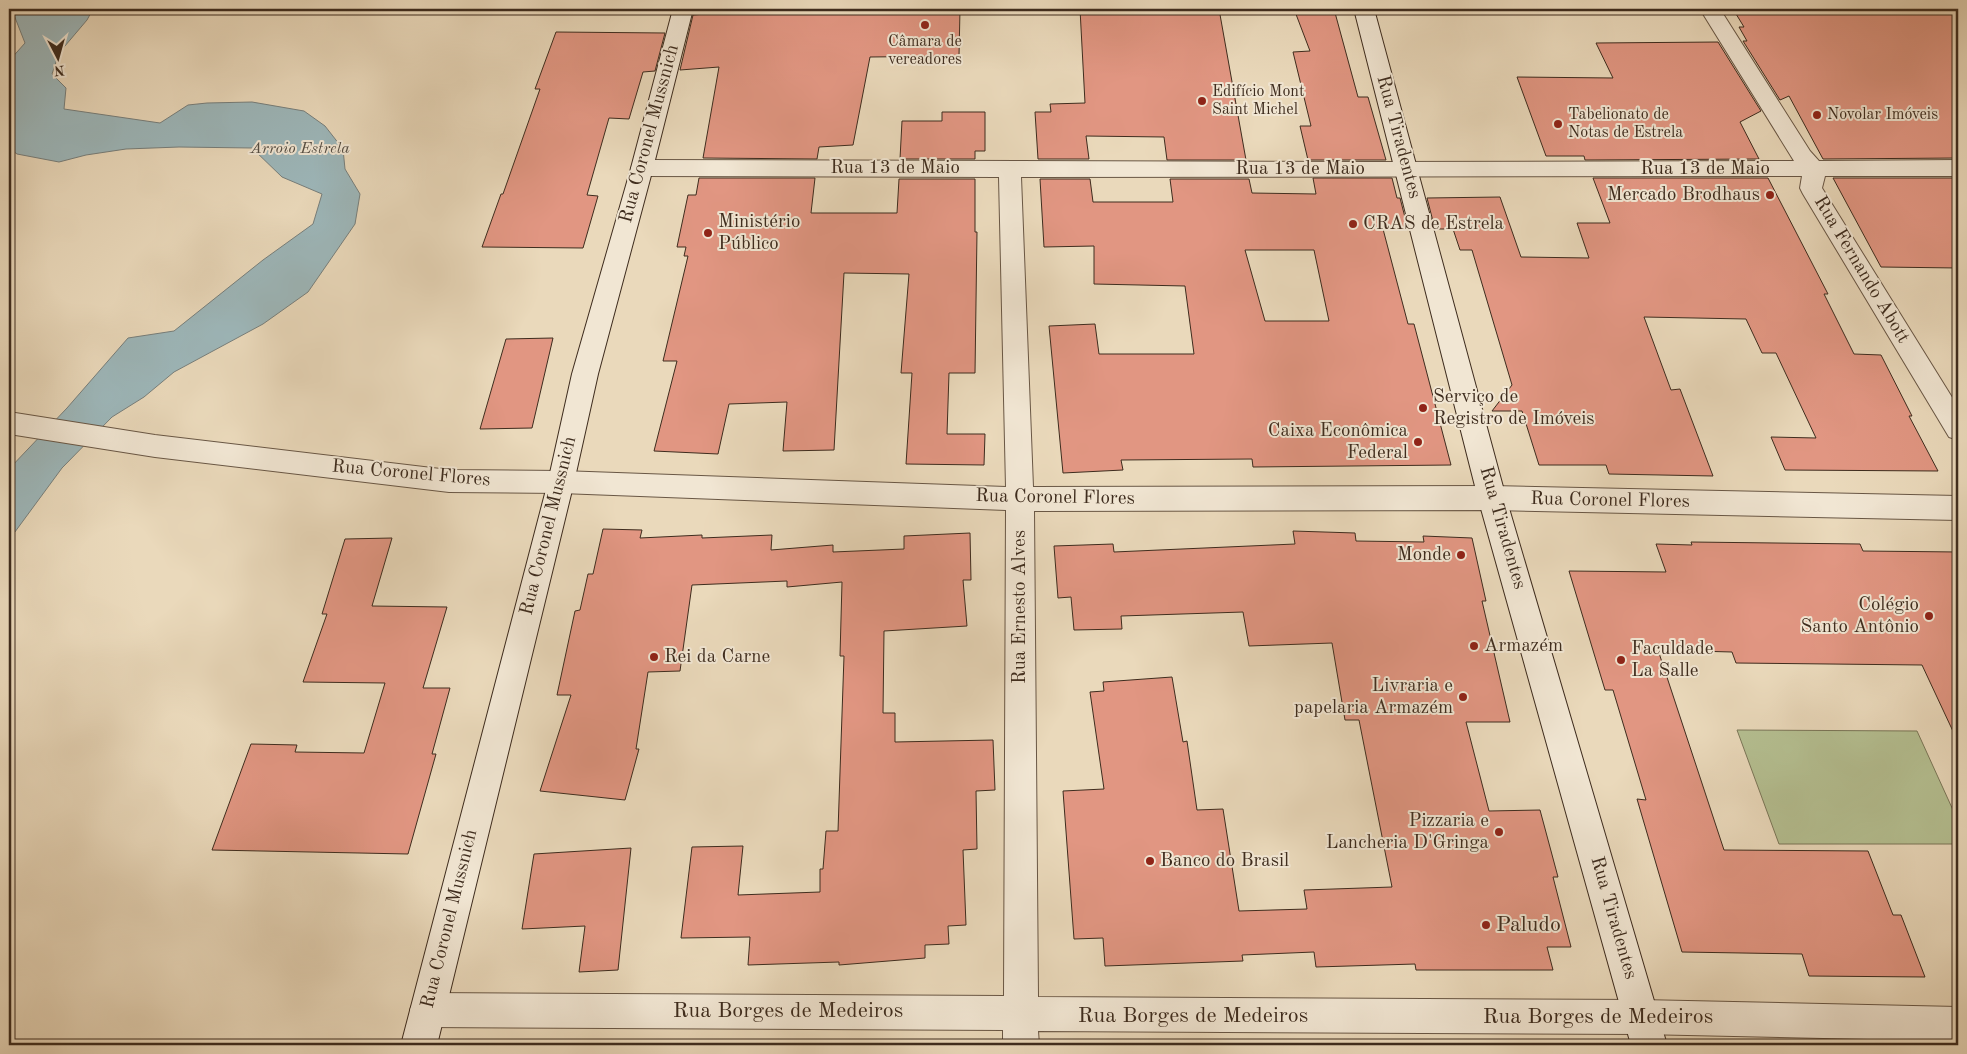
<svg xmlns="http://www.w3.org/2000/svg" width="1967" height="1054" font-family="'Old Standard TT',serif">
<rect width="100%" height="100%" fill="#ead9bb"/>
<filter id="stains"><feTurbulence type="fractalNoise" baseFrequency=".004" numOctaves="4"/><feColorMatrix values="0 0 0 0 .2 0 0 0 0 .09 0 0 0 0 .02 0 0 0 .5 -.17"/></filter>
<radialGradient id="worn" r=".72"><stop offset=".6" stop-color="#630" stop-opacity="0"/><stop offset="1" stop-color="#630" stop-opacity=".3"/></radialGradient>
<path fill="#b5c092" stroke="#7a7658" d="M 1737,730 L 1917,731 L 1958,821 L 1958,844 L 1779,844 Z"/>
<path fill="#9db7ba" stroke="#777f7c" d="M 9,9 L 93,9 L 87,20 L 59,53 L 52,74 L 66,88 L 64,109 L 160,123 L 188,105 L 207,103 L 252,102 L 304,111 L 325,126 L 343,149 L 345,169 L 360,194 L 355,224 L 308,292 L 263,324 L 174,372 L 144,397 L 112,417 L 62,468 L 9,540 L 9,469 L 67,408 L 128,338 L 174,331 L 263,260 L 313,224 L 322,194 L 282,177 L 252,148 L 179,147 L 126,149 L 86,155 L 59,162 L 17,154 L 9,148 L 9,61 L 25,43 L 14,15 L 9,13 Z"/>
<path fill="#e19682" stroke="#3e2c1e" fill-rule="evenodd" d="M 720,9 L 960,9 L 959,56 L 870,57 L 853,145 L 819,147 L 817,159 L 703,158 L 719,67 L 680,70 L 693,15 L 719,13 Z
M 1080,9 L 1219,9 L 1246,160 L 1167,160 L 1164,137 L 1086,136 L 1089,159 L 1038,159 L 1035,112 L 1051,112 L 1050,104 L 1085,103 Z
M 1294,9 L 1334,9 L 1358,97 L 1368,97 L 1386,160 L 1308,160 L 1300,126 L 1311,126 L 1293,52 L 1310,51 Z
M 1733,9 L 1958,9 L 1958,158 L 1823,159 L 1789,96 L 1780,100 L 1743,41 L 1747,41 L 1739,27 L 1744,27 Z
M 556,32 L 665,33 L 655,71 L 643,72 L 629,119 L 609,118 L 587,195 L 598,196 L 583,248 L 482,247 L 501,194 L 503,194 L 540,89 L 535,89 Z
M 1718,42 L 1761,111 L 1740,122 L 1759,159 L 1585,160 L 1584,156 L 1546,156 L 1517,77 L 1613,78 L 1596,43 Z
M 942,112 L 985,112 L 985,151 L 975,151 L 975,159 L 900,159 L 902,121 L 942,121 Z
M 699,178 L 815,178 L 811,213 L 897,213 L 899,179 L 975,179 L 975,232 L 977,232 L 975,373 L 949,373 L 947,434 L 985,434 L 984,465 L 906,464 L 912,373 L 901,373 L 909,274 L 844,273 L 834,450 L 783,451 L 787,402 L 729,404 L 718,454 L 654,451 L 677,361 L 663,361 L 688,256 L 684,256 L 686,247 L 677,247 L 688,195 L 696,195 Z
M 1313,178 L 1392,178 L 1397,198 L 1400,198 L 1408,229 L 1383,229 L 1408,324 L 1414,324 L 1451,465 L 1253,467 L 1252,459 L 1121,460 L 1123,470 L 1063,473 L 1049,326 L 1095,324 L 1099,354 L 1194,354 L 1185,286 L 1094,284 L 1094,246 L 1044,247 L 1040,179 L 1090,179 L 1093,202 L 1173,202 L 1170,179 L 1249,179 L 1252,193 L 1316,194 ZM 1245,250 L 1314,250 L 1329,321 L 1265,321 Z
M 1593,178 L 1768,178 L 1828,294 L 1824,294 L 1854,354 L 1881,355 L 1912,416 L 1909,416 L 1938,471 L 1785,470 L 1771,437 L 1816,438 L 1776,353 L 1762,353 L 1746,319 L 1644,317 L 1671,390 L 1680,389 L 1713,476 L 1609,474 L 1606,465 L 1539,465 L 1522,411 L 1492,411 L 1512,385 L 1472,250 L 1460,250 L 1453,229 L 1435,229 L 1427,198 L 1500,197 L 1521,257 L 1589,258 L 1577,223 L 1610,223 Z
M 1833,178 L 1958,178 L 1958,268 L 1881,267 Z
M 553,338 L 532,428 L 480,429 L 506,339 Z
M 603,529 L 642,530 L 640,538 L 702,535 L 702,538 L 772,535 L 771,550 L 833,545 L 833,552 L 904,549 L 904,536 L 970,533 L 971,580 L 963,580 L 967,626 L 884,631 L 883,713 L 895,713 L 895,742 L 993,740 L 995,790 L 976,791 L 977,849 L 963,850 L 966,925 L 948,926 L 949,944 L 925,945 L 925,958 L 839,965 L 839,962 L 748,965 L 750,937 L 681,938 L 692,847 L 743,846 L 738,895 L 820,892 L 820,869 L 823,869 L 826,831 L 838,831 L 844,656 L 840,656 L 842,582 L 787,587 L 787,581 L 692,585 L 680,671 L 648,672 L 636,749 L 639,749 L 625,800 L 540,791 L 571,695 L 557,695 L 575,611 L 580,610 L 588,574 L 593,574 Z
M 1293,531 L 1355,533 L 1356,541 L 1424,542 L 1423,536 L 1472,538 L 1486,601 L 1482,601 L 1510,722 L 1466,722 L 1489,811 L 1540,810 L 1558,877 L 1553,877 L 1571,947 L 1547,947 L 1553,970 L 1416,970 L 1415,964 L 1316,967 L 1314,952 L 1242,955 L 1243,961 L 1105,966 L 1103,938 L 1074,939 L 1063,791 L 1104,789 L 1090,692 L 1104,691 L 1103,682 L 1172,677 L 1183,742 L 1187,741 L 1197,810 L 1223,809 L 1239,911 L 1307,909 L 1304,890 L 1392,887 L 1359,720 L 1345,720 L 1332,643 L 1249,646 L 1243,612 L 1121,616 L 1122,629 L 1074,630 L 1071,597 L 1058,598 L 1054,546 L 1113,544 L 1114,552 L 1295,544 Z
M 392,538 L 372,606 L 447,607 L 423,688 L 450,688 L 432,754 L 436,754 L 408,854 L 212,850 L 251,744 L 297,745 L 295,752 L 364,753 L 385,683 L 303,682 L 327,614 L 322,614 L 345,539 Z
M 1691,542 L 1860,544 L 1863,551 L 1958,552 L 1958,742 L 1922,665 L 1736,663 L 1732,652 L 1658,650 L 1724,850 L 1868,851 L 1893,915 L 1901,915 L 1925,977 L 1809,976 L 1802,954 L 1682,952 L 1637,799 L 1646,800 L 1613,690 L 1605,690 L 1569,571 L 1666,572 L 1656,544 L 1692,545 Z
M 631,848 L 618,970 L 579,972 L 585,926 L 522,929 L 534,854 Z"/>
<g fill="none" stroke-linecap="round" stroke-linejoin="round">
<g stroke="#695745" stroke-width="2">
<path id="street" d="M 1700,9 L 1720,9 L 1810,151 L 1819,161 L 1958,160 L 1958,176 L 1825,176 L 1822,188 L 1958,407 L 1958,440 L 1949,437 L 1803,194 L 1800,188 L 1802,176 L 1021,177 L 1033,487 L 1492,486 L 1958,496 L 1958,520 L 1492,510 L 1034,511 L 1038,997 L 1641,1000 L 1958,1007 L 1958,1041 L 1641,1034 L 1038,1031 L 1039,1045 L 1003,1045 L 1003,1030 L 427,1027 L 415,1022 L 410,1010 L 415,998 L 427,993 L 1004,996 L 1006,510 L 561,493 L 449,492 L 155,457 L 9,434 L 9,412 L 155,435 L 449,470 L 561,471 L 1006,487 L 999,177 L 642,176 L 634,173 L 631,168 L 634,163 L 642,160 L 1375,162 L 1794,161 Z"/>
</g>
<g stroke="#3e2c1e" stroke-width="2">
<path id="secondary" d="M 673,9 L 693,9 L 653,168 L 598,374 L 574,482 L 437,1045 L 401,1045 L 548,482 L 572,374 L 631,168 Z
M 1354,9 L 1374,9 L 1506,498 L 1667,1045 L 1631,1045 L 1478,498 Z"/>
</g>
<use href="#street" fill="#f1e6d3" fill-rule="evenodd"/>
<use href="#secondary" fill="#f1e6d3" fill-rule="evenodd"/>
</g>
<g fill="#8f2418" stroke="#f1e6d3" stroke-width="2">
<circle cx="925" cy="25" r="5"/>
<circle cx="1202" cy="101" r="5"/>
<circle cx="1817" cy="115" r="5"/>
<circle cx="1558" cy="124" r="5"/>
<circle cx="1770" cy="195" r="5"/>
<circle cx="1353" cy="224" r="5"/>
<circle cx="708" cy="233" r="5"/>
<circle cx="1423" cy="408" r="5"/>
<circle cx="1418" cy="442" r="5"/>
<circle cx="1461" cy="555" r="5"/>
<circle cx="1929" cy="616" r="5"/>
<circle cx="1474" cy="646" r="5"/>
<circle cx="654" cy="657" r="5"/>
<circle cx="1621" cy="660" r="5"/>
<circle cx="1463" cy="697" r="5"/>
<circle cx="1499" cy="832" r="5"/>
<circle cx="1150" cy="861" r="5"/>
<circle cx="1486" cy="925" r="5"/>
</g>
<g text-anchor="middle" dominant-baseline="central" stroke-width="4" stroke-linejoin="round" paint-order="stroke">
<g font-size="16" fill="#3e2c1e" stroke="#f1e6d3" text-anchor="start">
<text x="925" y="42" text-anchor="middle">Câmara de<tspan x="925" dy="18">vereadores</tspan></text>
<text x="1212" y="92">Edifício Mont<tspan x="1212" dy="18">Saint Michel</tspan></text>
<text x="1568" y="115">Tabelionato de<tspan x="1568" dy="18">Notas de Estrela</tspan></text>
<text x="1827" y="115">Novolar Imóveis</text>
</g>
<g font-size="16" font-style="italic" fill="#564f45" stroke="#f1e6d3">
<text x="300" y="149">Arroio Estrela</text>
</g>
<g font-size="19" fill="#3e2c1e" stroke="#f1e6d3">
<text transform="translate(650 134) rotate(-75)">Rua Coronel Mussnich</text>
<text transform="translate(1398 137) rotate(75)">Rua Tiradentes</text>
<text x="895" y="168">Rua 13 de Maio</text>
<text x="1300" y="169">Rua 13 de Maio</text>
<text x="1705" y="169">Rua 13 de Maio</text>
<text transform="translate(1861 270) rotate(59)">Rua Fernando Abott</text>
<text transform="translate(411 474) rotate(5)">Rua Coronel Flores</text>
<text transform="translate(1055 498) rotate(1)">Rua Coronel Flores</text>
<text transform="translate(1610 501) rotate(1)">Rua Coronel Flores</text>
<text transform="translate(549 526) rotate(-76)">Rua Coronel Mussnich</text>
<text transform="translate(1502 528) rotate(74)">Rua Tiradentes</text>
<text transform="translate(1020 607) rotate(-90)">Rua Ernesto Alves</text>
<text transform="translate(1613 918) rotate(74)">Rua Tiradentes</text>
<text transform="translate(450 919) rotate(-76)">Rua Coronel Mussnich</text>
</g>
<g font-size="19" fill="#3e2c1e" stroke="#f1e6d3" text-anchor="start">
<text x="1760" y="195" text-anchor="end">Mercado Brodhaus</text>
<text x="718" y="222">Ministério<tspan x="718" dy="22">Público</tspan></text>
<text x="1363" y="224">CRAS de Estrela</text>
<text x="1433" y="397">Serviço de<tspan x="1433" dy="22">Registro de Imóveis</tspan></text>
<text x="1408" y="431" text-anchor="end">Caixa Econômica<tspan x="1408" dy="22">Federal</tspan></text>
<text x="1451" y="555" text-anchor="end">Monde</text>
<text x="1919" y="605" text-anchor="end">Colégio<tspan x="1919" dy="22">Santo Antônio</tspan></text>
<text x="1484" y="646">Armazém</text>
<text x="1631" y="649">Faculdade<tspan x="1631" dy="22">La Salle</tspan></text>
<text x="664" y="657">Rei da Carne</text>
<text x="1453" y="686" text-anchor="end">Livraria e<tspan x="1453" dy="22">papelaria Armazém</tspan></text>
<text x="1489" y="821" text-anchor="end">Pizzaria e<tspan x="1489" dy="22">Lancheria D'Gringa</tspan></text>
<text x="1160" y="861">Banco do Brasil</text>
</g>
<g font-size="22" fill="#3e2c1e" stroke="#f1e6d3" text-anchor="start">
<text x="1496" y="925">Paludo</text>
</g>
<g font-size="22" fill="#3e2c1e" stroke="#f1e6d3">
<text x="788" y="1011">Rua Borges de Medeiros</text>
<text x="1193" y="1016">Rua Borges de Medeiros</text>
<text x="1598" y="1017">Rua Borges de Medeiros</text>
</g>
</g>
<rect width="1967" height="1054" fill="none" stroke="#ead9bb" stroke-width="30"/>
<rect x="10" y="10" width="1947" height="1034" fill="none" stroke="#3e2c1e" stroke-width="2.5"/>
<rect x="15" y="15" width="1937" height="1024" fill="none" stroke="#3e2c1e"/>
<g transform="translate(58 58) rotate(174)" stroke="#f1e6d3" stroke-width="4" paint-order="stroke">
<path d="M0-4L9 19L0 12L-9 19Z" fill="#3e2c1e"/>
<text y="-8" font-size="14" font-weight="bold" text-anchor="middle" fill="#3e2c1e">N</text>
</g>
<rect width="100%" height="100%" filter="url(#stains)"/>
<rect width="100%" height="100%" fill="url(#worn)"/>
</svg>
